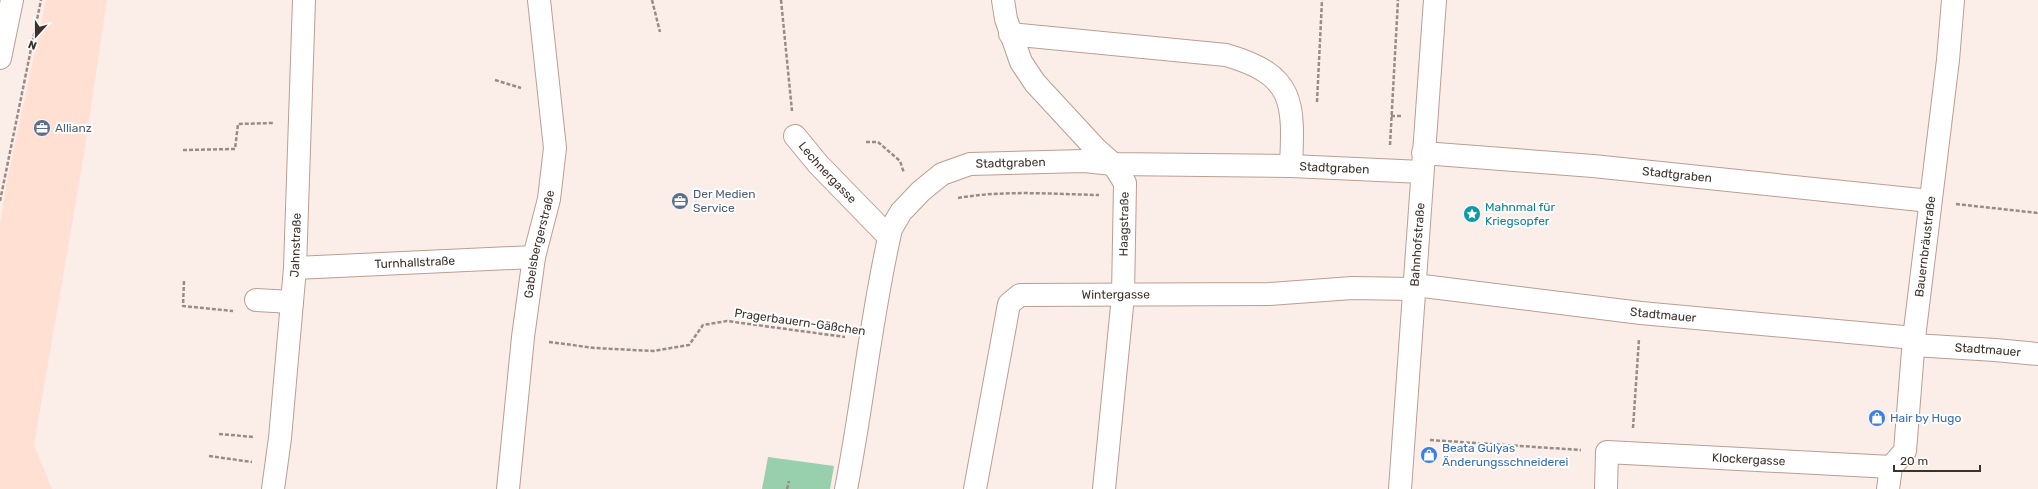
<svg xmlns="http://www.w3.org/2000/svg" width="2038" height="489" font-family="Rubik,sans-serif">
<rect width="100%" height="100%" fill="#fbeee9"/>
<path fill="#ffe0d2" d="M 46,0 L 107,0 L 84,154 L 34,445 L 52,489 L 0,489 L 0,223 L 7,181 Z"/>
<path fill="#98cfad" d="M 768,457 L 834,466 L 830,489 L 762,489 Z"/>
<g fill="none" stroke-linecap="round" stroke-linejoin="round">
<g stroke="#bb9e91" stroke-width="24">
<g id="minor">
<path d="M 1003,0 L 1006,19 L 1021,62 L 1035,83 L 1096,149 L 1113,164 L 1125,183 L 1123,296 L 1104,489"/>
<path d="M 1010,34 L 1226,55 C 1295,75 1294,102 1291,166"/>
<path id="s1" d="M 795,136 L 818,164 L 889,237"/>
<path id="s2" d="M 1423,153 L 1593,166 L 1930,201"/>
<path id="s3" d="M 295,268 L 534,257"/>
<path id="s4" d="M 1415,285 L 1641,313 L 1914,338"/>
<path d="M 256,300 L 292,302"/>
<path id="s5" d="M 1914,345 L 1995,350 L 2038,354"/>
<path id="s6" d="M 273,489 L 280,438 L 295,268 L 304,0"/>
<path id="s7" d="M 508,489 L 523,337 L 534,257 L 549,199 L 555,148 L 539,0"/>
<path id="s8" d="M 846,489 C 863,403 871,315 891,229 L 901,212 L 921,191 L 942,174 L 970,164 L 1084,161 L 1113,164 L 1291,166 L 1422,172"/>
<path id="s9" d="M 975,489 L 1009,304 L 1020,295 L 1269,294 L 1352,288 L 1414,289"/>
<path id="s10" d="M 1400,489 L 1435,0"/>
<path id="s11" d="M 1606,489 L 1607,452 L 1891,467"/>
<path id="s12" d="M 1888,489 L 1891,467 L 1905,451 L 1914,338 L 1948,60 L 1953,0"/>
</g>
</g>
<g stroke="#bb9e91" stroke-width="24">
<path id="major" d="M 0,58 L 12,0"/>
</g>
<path stroke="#988c86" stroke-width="2.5" stroke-dasharray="4 2" stroke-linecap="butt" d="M 652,0 L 660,32
M 781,0 L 792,111
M 495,80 L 521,88
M 1317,102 L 1322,0
M 1391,116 L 1402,116
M 866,142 L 878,142 L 900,161 L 904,173
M 1390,145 L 1398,0
M 183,150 L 235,149 L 238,124 L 273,123
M 958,198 C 1004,190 1052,194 1099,195
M 0,201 L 41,0
M 1956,204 L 2038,213
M 184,281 L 183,306 L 233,311
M 549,342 L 595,348 L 653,351 L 689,345 L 703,325 L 727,321 L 845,337
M 1633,428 L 1639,339
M 219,434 L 254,437
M 1430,440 L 1581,450
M 209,456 L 252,462
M 787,489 L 789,481"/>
<use href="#minor" stroke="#fff" stroke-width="22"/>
<use href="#major" stroke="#fff" stroke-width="22"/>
</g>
<defs>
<g id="office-disc" transform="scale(0.9)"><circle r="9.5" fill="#5c6f8a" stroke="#fff"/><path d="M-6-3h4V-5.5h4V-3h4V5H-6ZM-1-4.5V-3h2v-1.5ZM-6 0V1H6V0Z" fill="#fff"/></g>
<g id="sight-disc" transform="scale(0.9)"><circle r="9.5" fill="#0f9aa8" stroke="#fff"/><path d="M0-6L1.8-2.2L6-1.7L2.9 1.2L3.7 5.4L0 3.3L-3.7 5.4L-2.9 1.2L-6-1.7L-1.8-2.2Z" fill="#fff"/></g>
<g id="shop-disc" transform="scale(0.9)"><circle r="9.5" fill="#3f7fe0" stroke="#fff"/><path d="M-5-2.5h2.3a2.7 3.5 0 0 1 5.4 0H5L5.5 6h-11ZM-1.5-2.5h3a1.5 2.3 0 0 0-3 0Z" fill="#fff"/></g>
</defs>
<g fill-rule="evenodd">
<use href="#office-disc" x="42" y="128"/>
<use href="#office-disc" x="680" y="201"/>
<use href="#sight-disc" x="1472" y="214"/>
<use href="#shop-disc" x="1877" y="418"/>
<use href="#shop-disc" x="1429" y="455"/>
</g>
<g text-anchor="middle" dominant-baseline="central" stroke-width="4" stroke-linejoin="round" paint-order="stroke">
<g font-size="12" fill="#4e5e75" stroke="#fff" text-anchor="start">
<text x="55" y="128">Allianz</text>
<text x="693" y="194">Der Medien<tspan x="693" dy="14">Service</tspan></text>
</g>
<g font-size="12" fill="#3d312b" stroke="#fff">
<text stroke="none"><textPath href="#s8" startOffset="410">Stadtgraben</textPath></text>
<text stroke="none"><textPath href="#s8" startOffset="734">Stadtgraben</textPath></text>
<text stroke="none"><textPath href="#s1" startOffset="49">Lechnergasse</textPath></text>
<text stroke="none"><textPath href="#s2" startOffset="255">Stadtgraben</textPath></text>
<text transform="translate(1124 224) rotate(-89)">Haagstraße</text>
<text stroke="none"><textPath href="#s10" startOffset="245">Bahnhofstraße</textPath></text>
<text stroke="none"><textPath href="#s6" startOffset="245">Jahnstraße</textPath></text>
<text stroke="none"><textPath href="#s7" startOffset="247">Gabelsbergerstraße</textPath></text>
<text stroke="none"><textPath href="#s12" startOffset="249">Bauernbräustraße</textPath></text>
<text stroke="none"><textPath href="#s3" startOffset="120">Turnhallstraße</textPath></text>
<text stroke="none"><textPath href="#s9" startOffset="298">Wintergasse</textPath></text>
<text stroke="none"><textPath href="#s4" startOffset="250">Stadtmauer</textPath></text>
<text transform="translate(800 322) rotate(8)">Pragerbauern-Gäßchen</text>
<text stroke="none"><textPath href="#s5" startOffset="74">Stadtmauer</textPath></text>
<text stroke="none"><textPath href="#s11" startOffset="179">Klockergasse</textPath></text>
</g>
<g font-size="12" fill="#0d838f" stroke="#fff" text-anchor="start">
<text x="1485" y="207">Mahnmal für<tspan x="1485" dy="14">Kriegsopfer</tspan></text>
</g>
<g font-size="12" fill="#366cbe" stroke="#fff" text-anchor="start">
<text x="1890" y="418">Hair by Hugo</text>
<text x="1442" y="448">Beata Gulyas<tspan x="1442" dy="14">Änderungsschneiderei</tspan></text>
</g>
</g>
<g transform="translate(36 36) rotate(201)" stroke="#ffffff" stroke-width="3" paint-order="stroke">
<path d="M0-3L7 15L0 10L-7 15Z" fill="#3d312b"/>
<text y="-6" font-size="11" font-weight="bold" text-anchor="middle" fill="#3d312b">N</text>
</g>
<path d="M1894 465v6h86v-6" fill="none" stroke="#3d312b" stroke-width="2"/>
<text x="1900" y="465" font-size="12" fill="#3d312b" stroke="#ffffff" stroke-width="3" paint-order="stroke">20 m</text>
</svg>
